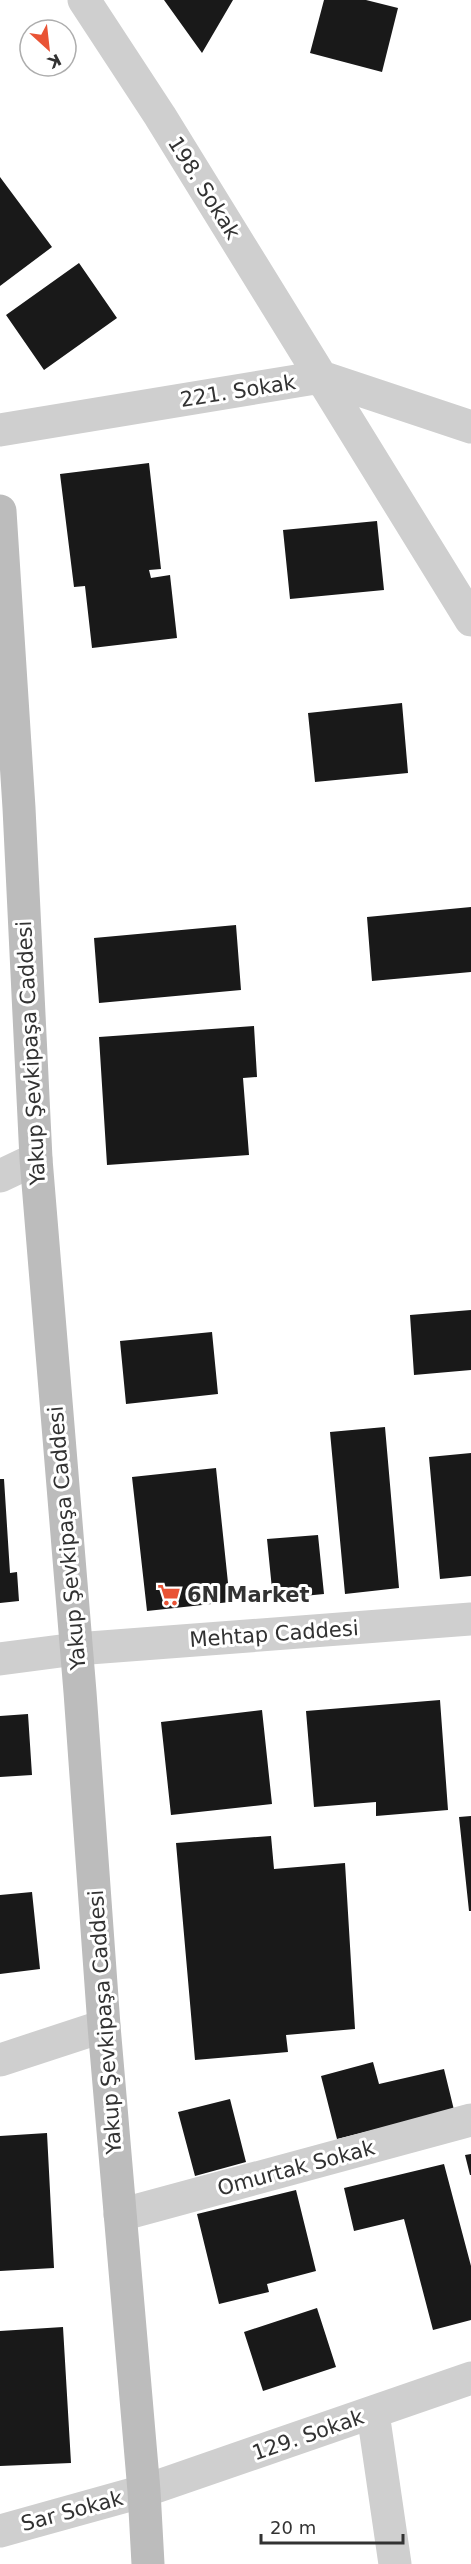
<svg xmlns="http://www.w3.org/2000/svg" width="471" height="2564" font-family="'DejaVu Sans',sans-serif">
<rect width="100%" height="100%" fill="#fff"/>
<path fill="#191919" d="M 164,0 L 233,0 L 202,53 Z
M 324,0 L 366,0 L 398,8 L 382,72 L 310,53 Z
M 0,177 L 52,247 L 0,286 Z
M 79,263 L 117,318 L 44,370 L 6,315 Z
M 149,463 L 161,569 L 149,570 L 151,578 L 170,575 L 177,638 L 92,648 L 85,586 L 74,587 L 60,474 Z
M 377,521 L 384,590 L 290,599 L 283,530 Z
M 402,703 L 408,773 L 315,782 L 308,713 Z
M 471,907 L 471,972 L 372,981 L 367,917 Z
M 236,925 L 241,990 L 99,1003 L 94,938 Z
M 254,1026 L 257,1077 L 243,1078 L 249,1155 L 107,1165 L 99,1037 Z
M 471,1310 L 471,1370 L 414,1375 L 410,1315 Z
M 212,1332 L 218,1394 L 126,1404 L 120,1341 Z
M 385,1427 L 399,1588 L 345,1594 L 330,1432 Z
M 471,1453 L 471,1576 L 440,1579 L 429,1457 Z
M 216,1468 L 230,1602 L 147,1611 L 132,1477 Z
M 0,1479 L 4,1479 L 10,1573 L 17,1572 L 19,1601 L 0,1603 Z
M 318,1535 L 324,1594 L 273,1599 L 267,1539 Z
M 440,1700 L 448,1810 L 376,1816 L 376,1802 L 314,1807 L 306,1711 Z
M 262,1710 L 272,1804 L 171,1815 L 161,1722 Z
M 28,1714 L 32,1775 L 0,1777 L 0,1716 Z
M 471,1816 L 471,1911 L 469,1911 L 459,1817 Z
M 271,1836 L 274,1869 L 345,1863 L 355,2029 L 286,2035 L 288,2052 L 195,2060 L 176,1843 Z
M 32,1892 L 40,1969 L 0,1974 L 0,1895 Z
M 373,2062 L 379,2084 L 444,2069 L 454,2110 L 337,2139 L 321,2076 Z
M 230,2099 L 246,2162 L 195,2176 L 178,2112 Z
M 47,2133 L 54,2268 L 0,2271 L 0,2136 Z
M 471,2154 L 471,2175 L 470,2175 L 465,2155 Z
M 444,2164 L 471,2266 L 471,2320 L 433,2330 L 404,2219 L 354,2231 L 344,2188 Z
M 296,2190 L 316,2271 L 267,2284 L 269,2292 L 219,2304 L 197,2214 Z
M 317,2308 L 336,2367 L 263,2391 L 244,2332 Z
M 63,2327 L 71,2463 L 0,2466 L 0,2331 Z"/>
<g fill="none" stroke-linecap="round" stroke-linejoin="round">
<path stroke="#cfcfcf" stroke-width="33" d="M 84,0 L 160,116 L 471,620
M 0,430 L 321,377 L 471,427
M 0,1176 L 36,1159
M 0,1659 L 76,1649 L 471,1619
M 0,2060 L 104,2026
M 120,2215 L 471,2120
M 373,2413 L 395,2564
M 0,2531 L 144,2491 L 471,2378"/>
<path stroke="#bcbcbc" stroke-width="33" d="M 0,511 L 19,808 L 36,1159 L 80,1692 L 104,2026 L 144,2491 L 148,2564"/>
</g>
<defs>
<g id="supermarket-bare" transform="scale(1.8)"><path d="M-6-5.5h2.5l.6 2H6L4.5 2H-2.5L-4.4-4H-6ZM-1.5 3.2a1.3 1.3 0 1 0 .1 0ZM3 3.2a1.3 1.3 0 1 0 .1 0Z" fill="#e95335" stroke="#fff" stroke-width="2.5" paint-order="stroke"/></g>
</defs>
<g fill-rule="evenodd">
<use href="#supermarket-bare" x="169" y="1595"/>
</g>
<g text-anchor="middle" dominant-baseline="central" stroke-width="6" stroke-linejoin="round" paint-order="stroke">
<g font-size="21" fill="#323232" stroke="#fff">
<text transform="translate(204 188) rotate(58)">198. Sokak</text>
<text transform="translate(238 391) rotate(-9)">221. Sokak</text>
<text transform="translate(31 1053) rotate(-93)">Yakup Şevkipaşa Caddesi</text>
<text transform="translate(67 1538) rotate(-95)">Yakup Şevkipaşa Caddesi</text>
<text transform="translate(274 1634) rotate(-4)">Mehtap Caddesi</text>
<text transform="translate(105 2022) rotate(-94)">Yakup Şevkipaşa Caddesi</text>
<text transform="translate(296 2168) rotate(-15)">Omurtak Sokak</text>
<text transform="translate(308 2435) rotate(-19)">129. Sokak</text>
<text transform="translate(72 2511) rotate(-15)">Sar Sokak</text>
</g>
<g font-size="21" font-weight="bold" fill="#323232" stroke="#fff" text-anchor="start">
<text x="187" y="1595">6N Market</text>
</g>
</g>
<g transform="translate(48 48) rotate(153)"><circle r="28" fill="#ffffff" stroke="#adadad" stroke-width="1.5"/>
<path d="M0-4.5L10 22L0 15L-10 22Z" fill="#e95335"/>
<text y="-9" font-size="16" font-weight="bold" text-anchor="middle" fill="#323232">K</text>
</g>
<path d="M261 2534v9h142v-9" fill="none" stroke="#323232" stroke-width="3"/>
<text x="270" y="2534" font-size="18" fill="#323232" stroke="#ffffff" stroke-width="4.5" paint-order="stroke">20 m</text>
</svg>
